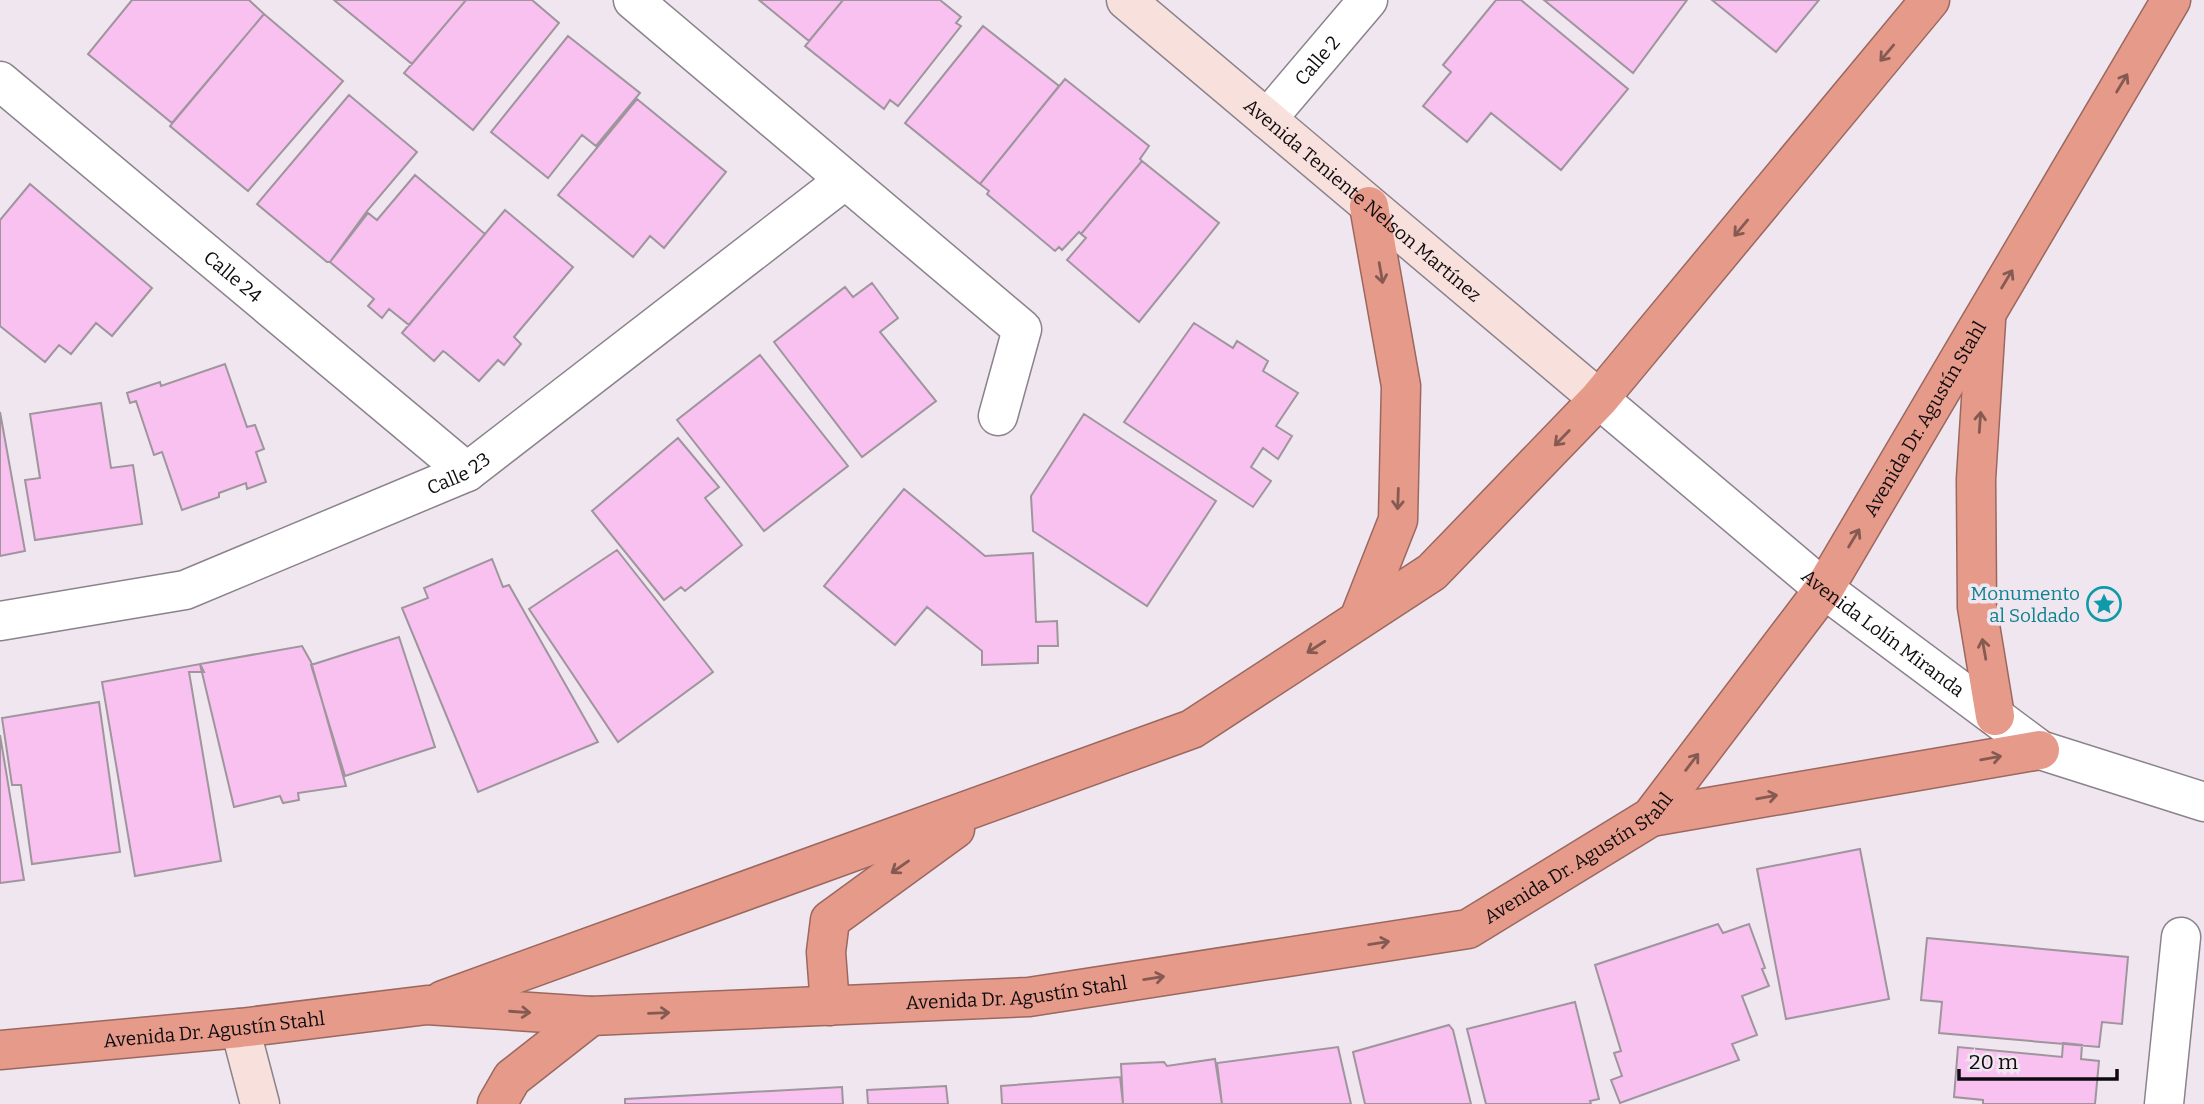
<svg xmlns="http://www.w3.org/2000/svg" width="2204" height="1104" font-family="Bitter,serif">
<rect width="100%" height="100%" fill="#efe6f0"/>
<path fill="#f8c1ef" stroke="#9e959d" stroke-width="2" d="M 132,0 L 249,0 L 264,14 L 172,123 L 88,54 Z
M 334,0 L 466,0 L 412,64 Z
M 466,0 L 532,0 L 559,23 L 473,130 L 404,73 Z
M 759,0 L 843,0 L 809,41 Z
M 843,0 L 940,0 L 961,17 L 956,23 L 961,26 L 898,106 L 890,100 L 884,109 L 805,46 Z
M 1496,0 L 1521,0 L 1628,89 L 1561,170 L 1491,113 L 1467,142 L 1423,106 L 1451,72 L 1443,65 Z
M 1544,0 L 1687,0 L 1633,73 Z
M 1712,0 L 1819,0 L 1776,52 Z
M 264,14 L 343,81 L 248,191 L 170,126 Z
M 983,26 L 1059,86 L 980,184 L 905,123 Z
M 568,36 L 640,93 L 596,146 L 582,135 L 548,178 L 491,132 Z
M 1065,79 L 1149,146 L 1140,159 L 1142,161 L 1081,234 L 1079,232 L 1062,250 L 1059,247 L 1055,251 L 987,194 L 989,191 L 980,184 Z
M 349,95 L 417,152 L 367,211 L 330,262 L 327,262 L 257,204 Z
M 637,99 L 726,172 L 664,248 L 650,236 L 633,257 L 558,195 Z
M 1142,161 L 1219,223 L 1139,322 L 1067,260 L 1086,238 L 1081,234 Z
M 415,175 L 485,234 L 409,325 L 389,309 L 382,318 L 368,306 L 374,299 L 330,262 L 368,213 L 377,220 Z
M 30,184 L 152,288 L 112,336 L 96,323 L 71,354 L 59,345 L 45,362 L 0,326 L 0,220 Z
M 505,210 L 573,267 L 514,337 L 521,344 L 504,365 L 498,360 L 479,381 L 446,353 L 443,351 L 434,361 L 402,333 Z
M 872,283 L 898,318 L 880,332 L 936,401 L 862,457 L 774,342 L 845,287 L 853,297 Z
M 1194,323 L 1233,348 L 1237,341 L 1268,361 L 1263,371 L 1298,393 L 1276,426 L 1292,436 L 1278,459 L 1263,448 L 1251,467 L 1271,481 L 1253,507 L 1124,422 Z
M 760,355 L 848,466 L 764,531 L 677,420 Z
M 225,364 L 247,427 L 255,425 L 264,449 L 256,452 L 266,482 L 247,489 L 246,483 L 219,493 L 219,497 L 182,510 L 162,452 L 154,455 L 136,401 L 130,403 L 127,393 L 160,382 L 161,386 Z
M 101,403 L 111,468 L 133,465 L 142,524 L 35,540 L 25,480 L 40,478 L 30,414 Z
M 0,412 L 25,551 L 0,556 Z
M 1084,414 L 1216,501 L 1147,606 L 1033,531 L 1031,496 Z
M 678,438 L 719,487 L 705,498 L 742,545 L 685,591 L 681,587 L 664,600 L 592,511 Z
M 904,489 L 985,556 L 1033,553 L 1036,622 L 1057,621 L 1058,646 L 1038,646 L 1038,663 L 982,665 L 982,651 L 927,607 L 895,645 L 824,586 Z
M 617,550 L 713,672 L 618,742 L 529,609 Z
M 492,559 L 503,587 L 509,585 L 598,742 L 478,792 L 402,608 L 428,598 L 424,588 Z
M 399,637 L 435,747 L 345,776 L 311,665 Z
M 302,646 L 311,662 L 346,786 L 298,793 L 299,800 L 283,803 L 280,796 L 234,807 L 200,664 Z
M 200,664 L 204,672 L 189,672 L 221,861 L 135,876 L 102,682 Z
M 99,702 L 120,852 L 32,864 L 21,785 L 12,785 L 2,718 Z
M 0,735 L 24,880 L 0,883 Z
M 1860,849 L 1889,999 L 1786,1019 L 1757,869 Z
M 1718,924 L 1723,933 L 1749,924 L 1765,968 L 1762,969 L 1769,986 L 1742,996 L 1757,1035 L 1732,1044 L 1739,1060 L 1620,1103 L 1611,1080 L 1622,1076 L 1614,1053 L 1621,1051 L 1595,965 Z
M 1927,938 L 2128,957 L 2122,1024 L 2102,1022 L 2099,1047 L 1939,1033 L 1942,1002 L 1921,1000 Z
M 1575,1002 L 1599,1099 L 1590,1101 L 1591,1104 L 1486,1104 L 1467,1029 Z
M 1449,1025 L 1453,1030 L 1471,1104 L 1365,1104 L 1353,1052 Z
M 2063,1043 L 2082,1045 L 2081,1059 L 2099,1061 L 2095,1104 L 1983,1104 L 1983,1100 L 1954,1097 L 1958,1047 L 2062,1057 Z
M 1338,1047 L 1351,1104 L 1222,1104 L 1217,1063 Z
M 1215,1059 L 1222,1104 L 1123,1104 L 1121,1064 L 1164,1062 L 1167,1066 Z
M 1120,1077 L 1123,1104 L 1002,1104 L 1001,1086 Z
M 946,1086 L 948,1104 L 868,1104 L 867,1090 Z
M 842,1087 L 843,1104 L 625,1104 L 625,1099 Z"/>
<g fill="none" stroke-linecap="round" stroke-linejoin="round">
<g stroke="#8b838c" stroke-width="41">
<g id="street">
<path d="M 633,0 L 1022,329 L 998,416"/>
<path id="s1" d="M 0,81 L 467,472"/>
<path id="s2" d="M 1267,119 L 1368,0"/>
<path id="s3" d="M 1599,399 L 1824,589 L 2040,750 L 2204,802"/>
<path id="s4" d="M 0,621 L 185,590 L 467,472 L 845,180"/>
<path d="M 2164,1104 L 2181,937"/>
</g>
</g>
<g stroke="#8b838c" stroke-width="41">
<g id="secondary">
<path id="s5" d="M 1126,0 L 1599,399"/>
<path d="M 240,1028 L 260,1104"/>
</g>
</g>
<g stroke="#9a685f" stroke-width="41">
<g id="highway">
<path d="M 1986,321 L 1976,479 L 1977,607 L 1995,716"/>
<path d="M 1359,619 L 1398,520 L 1401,386 L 1369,206"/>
<path d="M 1651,817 L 2040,750"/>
<path d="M 443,1000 L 1192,729 L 1432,572 L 1599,399 L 1930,0"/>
<path d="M 830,1006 L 826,952 L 830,920 L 955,829"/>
<path id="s6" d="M 0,1050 L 240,1028 L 427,1005 L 591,1016 L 1029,997 L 1468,929 L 1651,817 L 1824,589 L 2171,0"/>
<path d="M 497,1104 L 512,1078 L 591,1016"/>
</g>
</g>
<use href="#street" stroke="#fff" stroke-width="38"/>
<use href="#secondary" stroke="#f8e1dc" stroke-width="38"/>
<use href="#highway" stroke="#e69a8a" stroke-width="38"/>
</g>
<defs><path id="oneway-shaft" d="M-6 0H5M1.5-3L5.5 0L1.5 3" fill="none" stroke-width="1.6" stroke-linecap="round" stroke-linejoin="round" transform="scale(1.75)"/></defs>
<g stroke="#855a52">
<use href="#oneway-shaft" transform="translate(1887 53) rotate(130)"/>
<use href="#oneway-shaft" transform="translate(2122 83) rotate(-59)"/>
<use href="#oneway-shaft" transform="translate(1741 228) rotate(130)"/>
<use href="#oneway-shaft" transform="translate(1381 273) rotate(80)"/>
<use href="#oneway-shaft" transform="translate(2007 279) rotate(-59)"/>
<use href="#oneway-shaft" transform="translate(1980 422) rotate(-86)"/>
<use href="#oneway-shaft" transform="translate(1562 438) rotate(134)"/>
<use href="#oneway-shaft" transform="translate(1398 499) rotate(92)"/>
<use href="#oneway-shaft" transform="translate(1854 538) rotate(-59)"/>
<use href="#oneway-shaft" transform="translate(1316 647) rotate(147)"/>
<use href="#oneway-shaft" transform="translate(1984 649) rotate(-100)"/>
<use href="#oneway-shaft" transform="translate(1991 758) rotate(-10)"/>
<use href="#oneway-shaft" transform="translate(1692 762) rotate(-53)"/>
<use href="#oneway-shaft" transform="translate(1767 797) rotate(-10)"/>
<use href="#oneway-shaft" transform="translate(900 867) rotate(145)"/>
<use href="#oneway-shaft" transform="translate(1379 943) rotate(-9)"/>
<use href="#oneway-shaft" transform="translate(1154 978) rotate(-9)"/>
<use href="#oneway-shaft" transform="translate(520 1012) rotate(4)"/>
<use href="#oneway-shaft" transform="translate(659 1013) rotate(-2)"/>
</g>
<defs>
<g id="sight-ring" transform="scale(1.75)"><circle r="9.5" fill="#efe6f0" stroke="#0f9aa8" stroke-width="1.5"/><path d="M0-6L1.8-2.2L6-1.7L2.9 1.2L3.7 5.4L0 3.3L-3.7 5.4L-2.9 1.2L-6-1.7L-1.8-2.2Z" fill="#0f9aa8"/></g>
</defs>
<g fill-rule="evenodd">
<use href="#sight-ring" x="2104" y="604"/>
</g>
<g text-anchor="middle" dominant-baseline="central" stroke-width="7" stroke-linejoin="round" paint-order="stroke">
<g font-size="19" fill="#0e0b0e" stroke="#efe6f0">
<text stroke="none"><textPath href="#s2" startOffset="77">Calle 2</textPath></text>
<text stroke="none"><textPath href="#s5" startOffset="310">Avenida Teniente Nelson Martínez</textPath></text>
<text stroke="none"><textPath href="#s1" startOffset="304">Calle 24</textPath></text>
<text stroke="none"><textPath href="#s6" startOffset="2175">Avenida Dr. Agustín Stahl</textPath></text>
<text stroke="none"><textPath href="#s4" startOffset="485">Calle 23</textPath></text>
<text stroke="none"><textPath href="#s3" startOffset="368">Avenida Lolín Miranda</textPath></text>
<text stroke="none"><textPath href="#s6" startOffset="1608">Avenida Dr. Agustín Stahl</textPath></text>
<text stroke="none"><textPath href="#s6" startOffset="1020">Avenida Dr. Agustín Stahl</textPath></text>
<text stroke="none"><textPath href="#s6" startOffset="215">Avenida Dr. Agustín Stahl</textPath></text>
</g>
<g font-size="19" fill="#0d838f" stroke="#efe6f0" text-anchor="end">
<text x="2080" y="593">Monumento<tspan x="2080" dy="22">al Soldado</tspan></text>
</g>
</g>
<path d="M1959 1069v10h158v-10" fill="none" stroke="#0e0b0e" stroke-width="3.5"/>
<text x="1969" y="1069" font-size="21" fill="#0e0b0e" stroke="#efe6f0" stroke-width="5" paint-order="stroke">20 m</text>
</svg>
